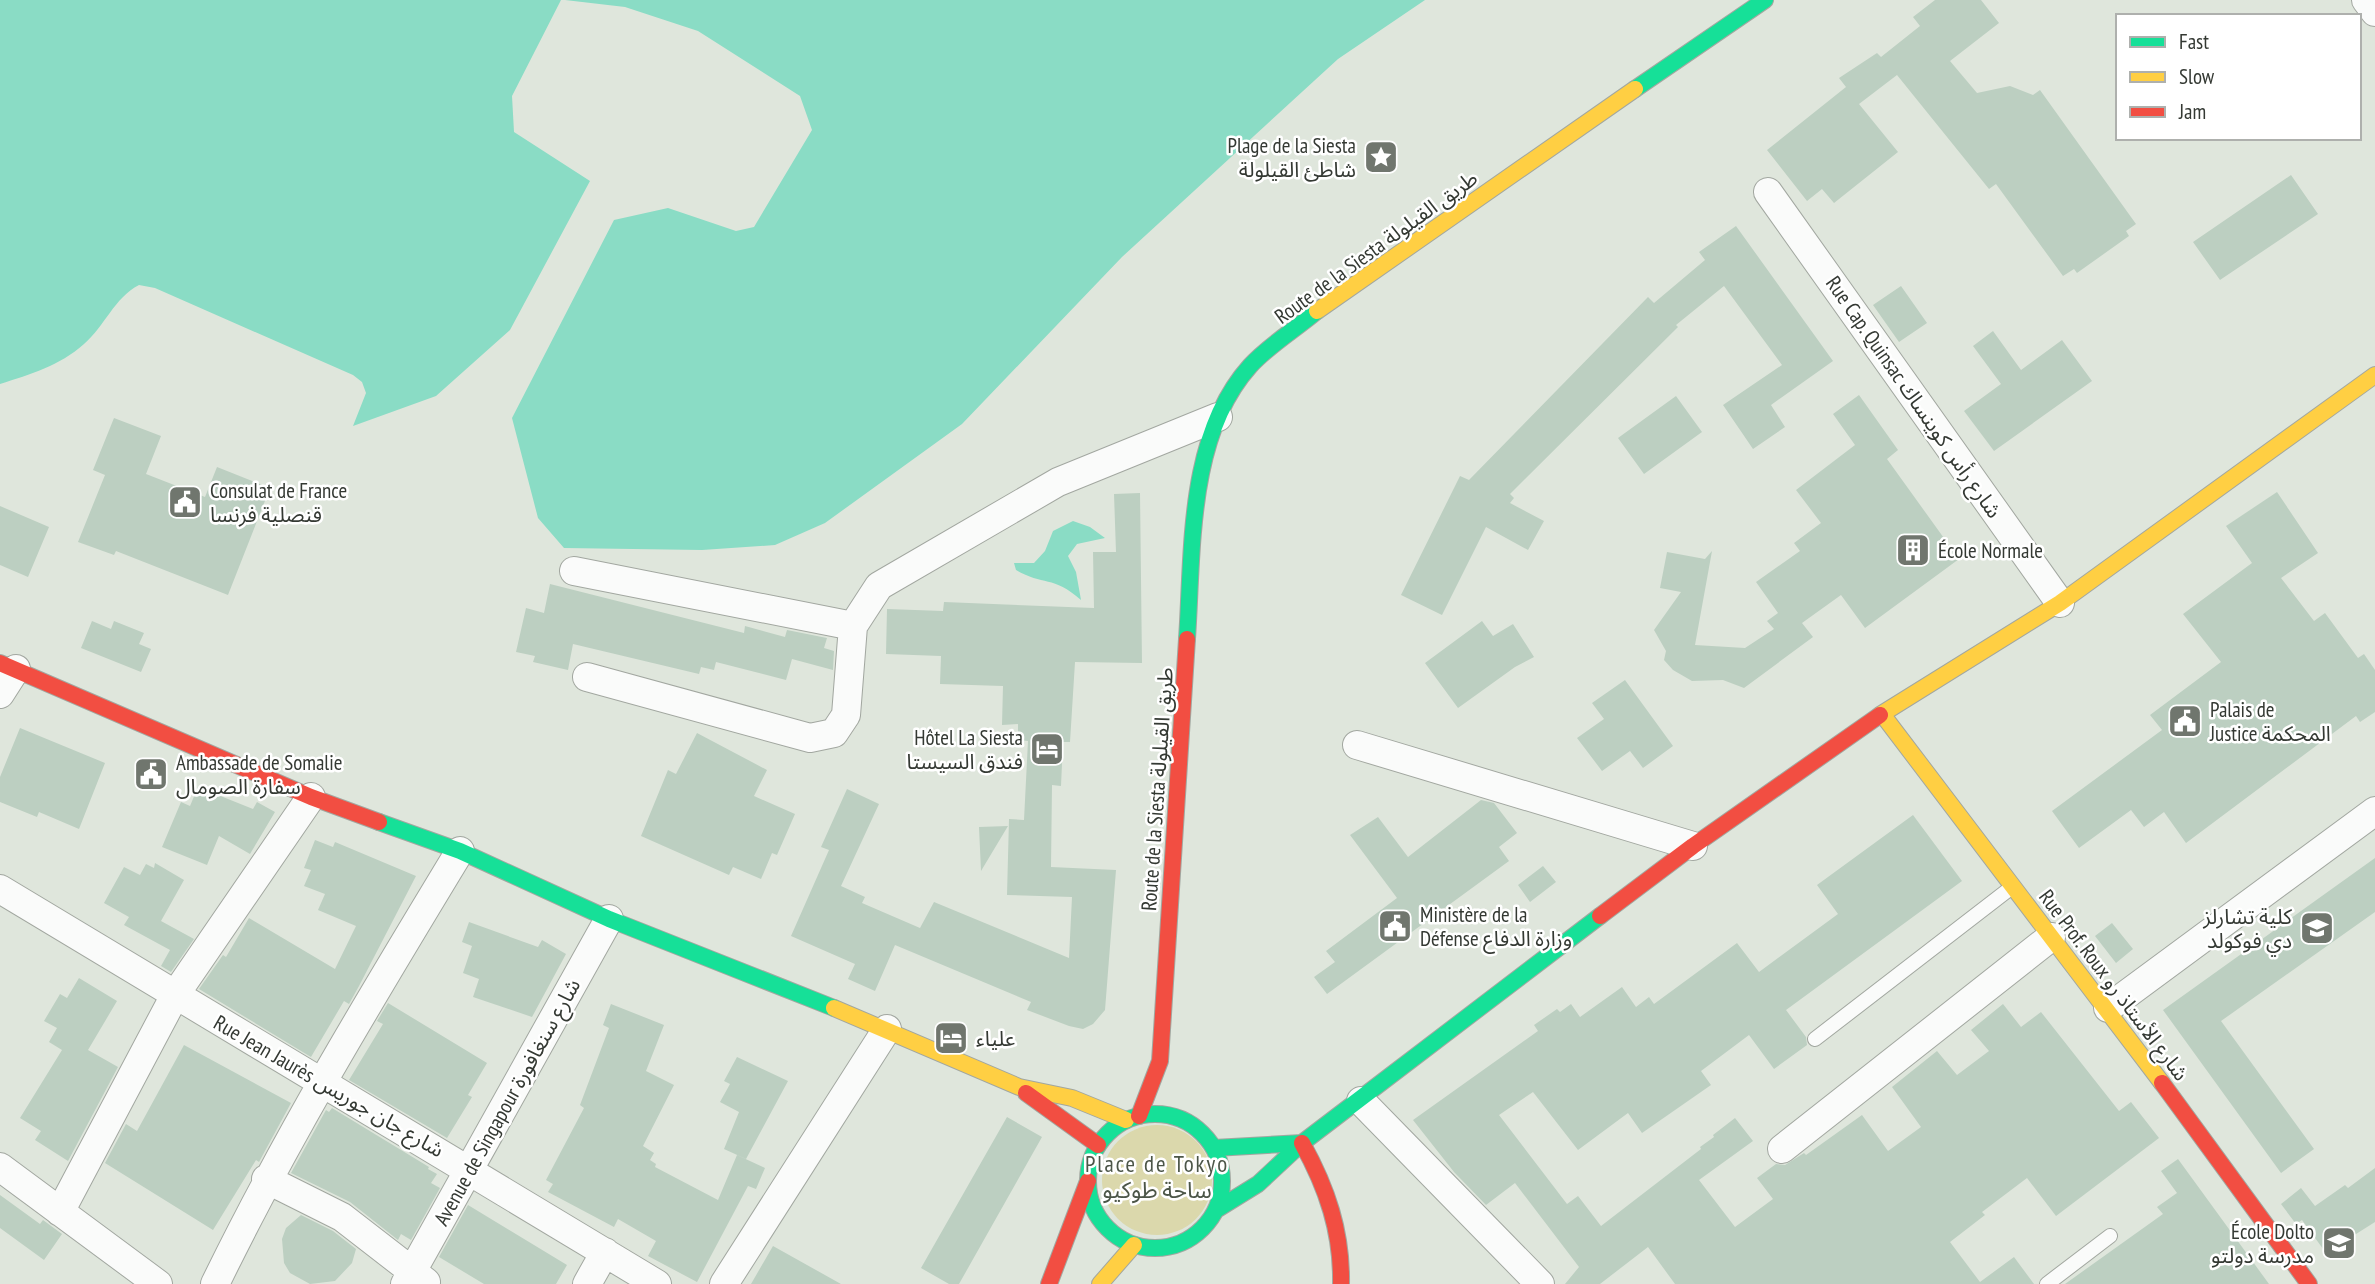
<svg xmlns="http://www.w3.org/2000/svg" width="2375" height="1284" font-family="'PT Sans Narrow','Noto Sans Arabic',sans-serif">
<rect width="100%" height="100%" fill="#dfe6dc"/>
<path fill="#dbd8ac" d="M1102 1180a55 55 0 1 1 110 0a55 55 0 1 1-110 0Z"/>
<path fill="#8adcc5" d="M 0,0 L 561,0 L 512,96 L 514,132 L 590,181 L 510,330 L 436,396 L 353,426 L 366,393 L 362,382 L 353,375 L 155,288 L 139,285 C 114,298 105,326 84,344 C 59,366 31,374 0,384 Z
M 565,0 L 1425,0 L 1338,59 L 1122,257 L 962,424 L 825,523 L 775,545 L 702,550 L 564,548 L 538,518 L 512,418 L 614,220 L 668,208 L 736,231 L 754,227 L 812,130 L 800,96 L 698,31 L 625,7 Z
M 1073,521 L 1090,527 L 1105,538 L 1077,544 L 1068,556 L 1076,572 L 1081,600 C 1053,575 1043,586 1016,570 L 1014,563 L 1034,563 L 1045,551 L 1053,531 Z"/>
<path fill="#bccfc1" d="M 1935,0 L 1981,0 L 1999,23 L 1950,61 L 1977,93 L 2010,86 L 2033,95 L 2040,90 L 2136,224 L 2126,231 L 2129,236 L 2077,273 L 2074,269 L 2063,276 L 1996,184 L 1989,189 L 1897,75 L 1859,104 L 1898,152 L 1834,203 L 1822,189 L 1807,201 L 1767,150 L 1846,87 L 1839,78 L 1877,53 L 1881,57 L 1920,26 L 1913,17 Z
M 2291,175 L 2318,214 L 2220,280 L 2193,242 Z
M 1736,226 L 1833,361 L 1771,405 L 1785,427 L 1753,449 L 1723,405 L 1782,365 L 1724,286 L 1676,325 L 1678,327 L 1510,494 L 1514,498 L 1510,503 L 1544,521 L 1528,550 L 1486,527 L 1442,615 L 1401,595 L 1460,476 L 1469,480 L 1648,297 L 1654,303 L 1705,260 L 1699,252 Z
M 1901,286 L 1927,323 L 1899,342 L 1873,305 Z
M 1993,331 L 2021,370 L 2062,340 L 2092,381 L 1994,451 L 1964,411 L 2001,384 L 1973,346 Z
M 1859,395 L 1898,450 L 1887,459 L 1959,559 L 1865,628 L 1841,595 L 1802,623 L 1813,637 L 1744,688 L 1723,680 L 1692,681 L 1673,670 L 1664,660 L 1666,651 L 1654,630 L 1681,592 L 1660,588 L 1667,552 L 1705,559 L 1712,551 L 1695,645 L 1745,648 L 1774,629 L 1767,621 L 1778,613 L 1756,582 L 1800,551 L 1794,543 L 1821,523 L 1796,490 L 1855,445 L 1833,414 Z
M 1676,396 L 1702,432 L 1644,474 L 1618,438 Z
M 114,418 L 161,436 L 146,474 L 205,497 L 217,467 L 270,488 L 228,595 L 116,551 L 114,555 L 78,542 L 105,475 L 93,470 Z
M 2277,492 L 2318,553 L 2281,578 L 2314,621 L 2325,613 L 2358,658 L 2364,654 L 2375,670 L 2375,712 L 2360,722 L 2356,716 L 2186,843 L 2164,812 L 2144,827 L 2131,810 L 2079,848 L 2052,811 L 2162,730 L 2150,715 L 2221,662 L 2183,614 L 2252,563 L 2226,526 Z
M 1140,493 L 1142,663 L 1075,662 L 1070,742 L 1063,742 L 1061,786 L 1052,785 L 1051,867 L 1116,870 L 1105,1010 L 1093,1024 L 1083,1029 L 1069,1026 L 1027,1010 L 1031,1002 L 895,945 L 875,991 L 848,979 L 855,964 L 791,936 L 829,850 L 821,847 L 847,789 L 879,804 L 841,886 L 865,897 L 862,903 L 920,928 L 934,902 L 1069,958 L 1072,897 L 1007,895 L 1009,819 L 1024,820 L 1028,741 L 1018,740 L 1018,724 L 1002,725 L 1003,686 L 940,684 L 941,656 L 886,654 L 887,609 L 943,611 L 944,602 L 1094,608 L 1093,552 L 1116,552 L 1114,494 Z
M 0,506 L 49,527 L 28,577 L 0,565 Z
M 550,584 L 744,633 L 745,626 L 785,637 L 787,630 L 827,638 L 824,648 L 834,651 L 833,670 L 792,659 L 786,680 L 716,662 L 714,670 L 701,667 L 699,674 L 573,644 L 568,670 L 533,662 L 535,656 L 516,652 L 526,608 L 544,613 Z
M 92,621 L 111,629 L 114,621 L 144,633 L 139,644 L 151,649 L 141,672 L 81,648 Z
M 1482,621 L 1493,636 L 1513,624 L 1534,657 L 1515,667 L 1458,708 L 1425,663 Z
M 1625,680 L 1673,746 L 1643,768 L 1630,751 L 1602,771 L 1577,738 L 1604,719 L 1592,703 Z
M 20,728 L 105,763 L 79,829 L 39,812 L 37,817 L 0,802 L 0,777 Z
M 697,733 L 767,770 L 754,796 L 795,814 L 777,855 L 772,853 L 761,879 L 733,867 L 729,875 L 641,836 L 668,770 L 676,774 Z
M 198,787 L 253,809 L 257,802 L 275,812 L 250,854 L 219,836 L 207,865 L 162,847 L 181,802 L 190,806 Z
M 1481,800 L 1494,803 L 1517,833 L 1499,847 L 1509,861 L 1327,994 L 1314,977 L 1335,962 L 1326,951 L 1397,898 L 1350,835 L 1378,817 L 1408,857 Z
M 1913,815 L 1962,881 L 1786,1010 L 1806,1037 L 1807,1045 L 1774,1069 L 1749,1035 L 1701,1071 L 1711,1085 L 1642,1133 L 1628,1113 L 1578,1150 L 1533,1092 L 1499,1115 L 1567,1204 L 1578,1196 L 1601,1226 L 1701,1149 L 1700,1147 L 1714,1137 L 1713,1135 L 1735,1118 L 1753,1141 L 1699,1180 L 1735,1227 L 1773,1199 L 1757,1178 L 1776,1164 L 1785,1165 L 1804,1153 L 1806,1155 L 1862,1115 L 1888,1151 L 1921,1127 L 1892,1087 L 1937,1051 L 1957,1075 L 1989,1051 L 1971,1030 L 2003,1004 L 2021,1027 L 2041,1012 L 2119,1111 L 2131,1102 L 2159,1138 L 2056,1216 L 2027,1178 L 1982,1212 L 1985,1215 L 1950,1242 L 1980,1282 L 2014,1257 L 2034,1284 L 1675,1284 L 1648,1247 L 1600,1284 L 1565,1284 L 1579,1267 L 1515,1183 L 1486,1205 L 1454,1172 L 1413,1120 L 1538,1031 L 1534,1025 L 1557,1009 L 1560,1012 L 1571,1004 L 1580,1017 L 1622,987 L 1636,1007 L 1649,997 L 1654,1004 L 1737,943 L 1759,972 L 1838,914 L 1817,885 Z
M 1008,826 L 981,871 L 979,827 Z
M 315,840 L 333,847 L 335,842 L 416,876 L 359,986 L 349,1004 L 344,1001 L 311,1057 L 199,989 L 223,955 L 226,957 L 249,918 L 335,969 L 356,926 L 318,910 L 325,894 L 304,886 L 311,870 L 304,868 Z
M 2375,858 L 2375,912 L 2221,1021 L 2314,1149 L 2281,1173 L 2163,1010 Z
M 155,863 L 184,880 L 161,921 L 194,939 L 171,972 L 161,966 L 170,950 L 124,925 L 129,917 L 104,903 L 124,867 L 140,875 L 146,864 L 154,868 Z
M 1543,866 L 1556,882 L 1530,902 L 1518,885 Z
M 469,922 L 538,947 L 542,940 L 566,954 L 532,1017 L 473,997 L 479,979 L 463,973 L 472,946 L 462,942 Z
M 2112,923 L 2133,949 L 2116,963 L 2095,936 Z
M 79,978 L 117,1001 L 88,1050 L 118,1067 L 68,1161 L 35,1140 L 41,1131 L 20,1118 L 62,1050 L 49,1042 L 57,1028 L 44,1021 L 60,994 L 67,998 Z
M 388,1003 L 487,1063 L 468,1095 L 472,1097 L 447,1138 L 349,1080 L 383,1024 L 377,1021 Z
M 611,1004 L 664,1025 L 646,1071 L 674,1085 L 643,1146 L 654,1153 L 650,1160 L 656,1164 L 655,1167 L 718,1200 L 737,1155 L 765,1168 L 756,1189 L 748,1186 L 697,1282 L 648,1256 L 656,1241 L 618,1219 L 614,1227 L 548,1192 L 553,1184 L 546,1180 L 584,1108 L 580,1105 L 609,1028 L 603,1025 Z
M 184,1045 L 291,1103 L 259,1162 L 256,1160 L 213,1230 L 105,1163 L 126,1124 L 137,1131 Z
M 737,1057 L 788,1081 L 746,1159 L 724,1149 L 739,1112 L 720,1102 L 730,1084 L 724,1081 Z
M 332,1108 L 429,1167 L 428,1169 L 437,1174 L 431,1183 L 440,1188 L 411,1240 L 401,1234 L 398,1240 L 350,1202 L 291,1173 L 326,1110 L 329,1112 Z
M 1007,1117 L 1042,1137 L 959,1284 L 949,1284 L 921,1268 Z
M 2178,1159 L 2269,1284 L 2065,1284 L 2163,1214 L 2157,1207 L 2177,1193 L 2161,1171 Z
M 2375,1168 L 2375,1222 L 2326,1253 L 2302,1220 L 2296,1224 L 2281,1204 L 2301,1188 L 2315,1206 L 2345,1185 L 2348,1188 Z
M 0,1195 L 40,1224 L 43,1220 L 62,1234 L 44,1260 L 0,1228 Z
M 468,1205 L 567,1265 L 556,1284 L 484,1284 L 439,1257 Z
M 301,1215 L 333,1231 L 356,1249 L 352,1263 L 335,1281 L 310,1284 L 290,1273 L 284,1263 L 282,1239 L 286,1228 Z
M 773,1246 L 841,1284 L 751,1284 Z"/>
<g fill="none" stroke-linecap="round" stroke-linejoin="round">
<g stroke="#a2a7a0" stroke-width="16">
<path id="lane" d="M 1815,1039 L 2012,887
M 2047,1284 L 2110,1236"/>
</g>
<g stroke="#a2a7a0" stroke-width="30">
<path id="street" d="M 2366,0 L 2375,12
M 1768,192 L 2060,603
M 574,571 L 853,626
M 587,677 L 810,738 L 834,733 L 846,715 L 853,626 L 879,586 L 1058,482 L 1218,417
M 0,694 L 16,669
M 1357,745 L 1693,846
M 0,889 L 657,1284
M 2108,1008 L 2375,811
M 1361,1101 L 1540,1284
M 1782,1149 L 2051,937
M 0,1167 L 158,1284
M 266,1179 L 342,1217 L 426,1282
M 60,1212 L 175,995 L 311,797
M 215,1284 C 288,1134 374,993 460,851
M 405,1284 L 609,919
M 587,1284 L 605,1252
M 724,1284 L 887,1029"/>
</g>
<g stroke="#a2a7a0" stroke-width="18">
<path id="fast" d="M 1635,89 L 1765,0
M 1187,639 C 1193,551 1187,436 1250,366 C 1269,345 1296,329 1317,311
M 379,822 L 460,851 L 609,919 L 834,1008
M1088 1181a67 67 0 1 1 134 0a67 67 0 1 1-134 0Z
M 1214,1148 L 1302,1143
M 1216,1210 L 1258,1184 L 1302,1143 L 1600,916"/>
</g>
<g stroke="#a2a7a0" stroke-width="18">
<path id="slow" d="M 1317,311 L 1635,89
M 1882,714 L 2162,1083
M 1880,715 L 2060,603 L 2375,375
M 834,1008 L 1019,1087 L 1072,1098 L 1126,1120
M 1100,1284 L 1134,1245"/>
</g>
<g stroke="#a2a7a0" stroke-width="18">
<path id="jam" d="M 0,663 L 311,797 L 379,822
M 1600,916 L 1693,846 L 1880,715
M 2162,1083 L 2309,1284
M 1026,1093 L 1098,1145
M 1139,1116 L 1160,1061 L 1187,639
M 1302,1143 C 1327,1188 1342,1232 1341,1284
M 1049,1284 L 1088,1181"/>
</g>
<use href="#lane" stroke="#fafbfa" stroke-width="14"/>
<use href="#street" stroke="#fafbfa" stroke-width="28"/>
<use href="#fast" stroke="#16e098" stroke-width="16"/>
<use href="#slow" stroke="#ffcf43" stroke-width="16"/>
<use href="#jam" stroke="#f24e42" stroke-width="16"/>
</g>
<defs>
<g id="sight-square" transform="scale(1.75)"><rect x="-9" y="-9" width="18" height="18" rx="4" fill="#70766e" stroke="#fff"/><path d="M0-6L1.8-2.2L6-1.7L2.9 1.2L3.7 5.4L0 3.3L-3.7 5.4L-2.9 1.2L-6-1.7L-1.8-2.2Z" fill="#fff"/></g>
<g id="civic-square" transform="scale(1.75)"><rect x="-9" y="-9" width="18" height="18" rx="4" fill="#70766e" stroke="#fff"/><path d="M-.6-6.5H3V-4.5H.6V-3L4-1V1h2V6H-6V1h2V-1L-.6-3ZM-1.2 2.5V6h2.4V2.5Z" fill="#fff"/></g>
<g id="building-square" transform="scale(1.75)"><rect x="-9" y="-9" width="18" height="18" rx="4" fill="#70766e" stroke="#fff"/><path d="M-4-6H4V6H1V3H-1V6H-4ZM-2.5-4.3h1.7v1.8h-1.7ZM.8-4.3h1.7v1.8H.8ZM-2.5-1h1.7V.8h-1.7ZM.8-1h1.7V.8H.8Z" fill="#fff"/></g>
<g id="hotel-square" transform="scale(1.75)"><rect x="-9" y="-9" width="18" height="18" rx="4" fill="#70766e" stroke="#fff"/><path d="M-6-4.5h1.5V1H6V5H4.5V3h-9V5H-6ZM-4 0a1.8 1.8 0 1 1 3.6 0ZM.5 0V-2.5h3Q6-2.5 6 0Z" fill="#fff"/></g>
<g id="school-square" transform="scale(1.75)"><rect x="-9" y="-9" width="18" height="18" rx="4" fill="#70766e" stroke="#fff"/><path d="M0-5L7-2L0 1L-7-2ZM-4 1L0 2.5L4 1V4Q0 6-4 4Z" fill="#fff"/></g>
</defs>
<g fill-rule="evenodd">
<use href="#sight-square" x="1381" y="157"/>
<use href="#civic-square" x="185" y="502"/>
<use href="#building-square" x="1913" y="550"/>
<use href="#civic-square" x="2185" y="721"/>
<use href="#hotel-square" x="1047" y="749"/>
<use href="#civic-square" x="151" y="774"/>
<use href="#civic-square" x="1395" y="926"/>
<use href="#school-square" x="2317" y="928"/>
<use href="#hotel-square" x="951" y="1038"/>
<use href="#school-square" x="2339" y="1243"/>
</g>
<g text-anchor="middle" dominant-baseline="central" stroke-width="5" stroke-linejoin="round" paint-order="stroke">
<g font-size="21" fill="#343933" stroke="#fff" text-anchor="start">
<text x="1356" y="145" text-anchor="end">Plage de la Siesta<tspan x="1356" dy="24">شاطئ القيلولة</tspan></text>
<text x="210" y="490">Consulat de France<tspan x="210" dy="24">قنصلية فرنسا</tspan></text>
<text x="1938" y="550">École Normale</text>
<text x="2210" y="709">Palais de<tspan x="2210" dy="24">Justice المحكمة</tspan></text>
<text x="1023" y="737" text-anchor="end">Hôtel La Siesta<tspan x="1023" dy="24">فندق السيستا</tspan></text>
<text x="176" y="762">Ambassade de Somalie<tspan x="176" dy="24">سفارة الصومال</tspan></text>
<text x="1420" y="914">Ministère de la<tspan x="1420" dy="24">Défense وزارة الدفاع</tspan></text>
<text x="2292" y="916" text-anchor="end">كلية تشارلز<tspan x="2292" dy="24">دي فوكولد</tspan></text>
<text x="976" y="1038">علياء</text>
<text x="2314" y="1231" text-anchor="end">École Dolto<tspan x="2314" dy="24">مدرسة دولتو</tspan></text>
</g>
<g font-size="21" fill="#343933" stroke="#fff">
<text transform="translate(1376 247) rotate(-36)">Route de la Siesta طريق القيلولة</text>
<text transform="translate(1914 397) rotate(55)">Rue Cap. Quinsac شارع رأس كوينساك</text>
<text transform="translate(1157 789) rotate(-86)">Route de la Siesta طريق القيلولة</text>
<text transform="translate(2114 985) rotate(53)">Rue Prof. Roux شارع الأستاذ رو</text>
<text transform="translate(329 1086) rotate(30)">Rue Jean Jaurès شارع جان جوريس</text>
<text transform="translate(507 1102) rotate(-61)">Avenue de Singapour شارع سنغافورة</text>
</g>
<g font-size="23" letter-spacing="2" fill="#4c5648" stroke="#fff">
<text x="1157" y="1163">Place de Tokyo<tspan x="1157" dy="26">ساحة طوكيو</tspan></text>
</g>
</g>
<rect x="2116" y="14" width="245" height="126" fill="#ffffff" stroke="#aeb0ad" stroke-width="2"/>
<rect x="2130" y="37" width="35" height="10" fill="#16e098" stroke="#aeb0ad" stroke-width="2"/>
<text x="2179" y="49" font-size="21" fill="#343933">Fast</text>
<rect x="2130" y="72" width="35" height="10" fill="#ffcf43" stroke="#aeb0ad" stroke-width="2"/>
<text x="2179" y="84" font-size="21" fill="#343933">Slow</text>
<rect x="2130" y="107" width="35" height="10" fill="#f24e42" stroke="#aeb0ad" stroke-width="2"/>
<text x="2179" y="119" font-size="21" fill="#343933">Jam</text>
</svg>
